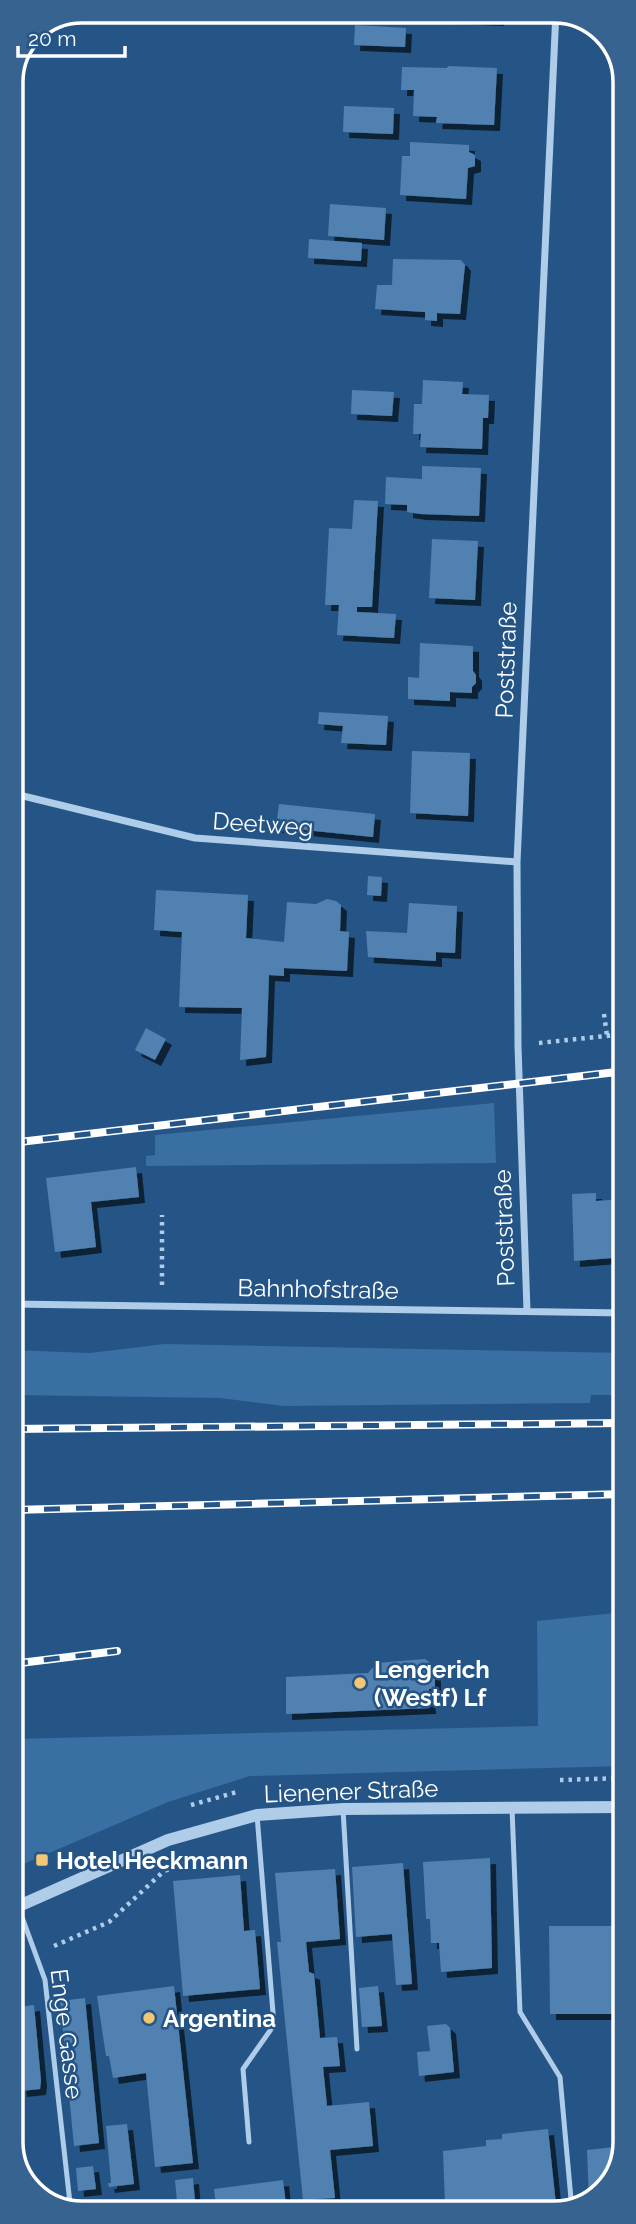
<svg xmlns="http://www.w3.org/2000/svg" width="636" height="2224" font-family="Raleway,sans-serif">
<defs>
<filter id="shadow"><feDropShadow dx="6" dy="6" stdDeviation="0" flood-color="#0009"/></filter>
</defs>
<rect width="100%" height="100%" fill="#245586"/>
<path fill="#396fa3" d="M 494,1103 L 496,1163 L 146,1166 L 146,1156 L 155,1155 L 155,1135 Z
M 164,1344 L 625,1353 L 625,1395 L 591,1395 L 590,1403 L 284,1406 L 220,1398 L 11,1395 L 11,1350 L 90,1353 Z
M 625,1612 L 625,1766 L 250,1776 L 168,1802 L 12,1869 L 12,1739 L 538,1726 L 537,1621 Z"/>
<path fill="#5181b0" filter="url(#shadow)" d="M 392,11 L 499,11 L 498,20 L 392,16 Z
M 355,25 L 406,28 L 405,47 L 354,45 Z
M 448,66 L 497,68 L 494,125 L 436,123 L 437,117 L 413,116 L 414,90 L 401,90 L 402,67 L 447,68 Z
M 344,106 L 394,108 L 393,134 L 343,132 Z
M 410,142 L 469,145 L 469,152 L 475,155 L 475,166 L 468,168 L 466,199 L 400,195 L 402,156 L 410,156 Z
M 330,204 L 386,208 L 384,240 L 328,236 Z
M 309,239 L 362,243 L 361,261 L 308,258 Z
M 393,259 L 461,260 L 465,265 L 460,314 L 437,313 L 437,321 L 425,320 L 425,312 L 375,309 L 377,285 L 392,285 Z
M 423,380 L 463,382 L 462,394 L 489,395 L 488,418 L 483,418 L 482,449 L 420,447 L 421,434 L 413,434 L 414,404 L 422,404 Z
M 352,390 L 394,392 L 392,416 L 351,414 Z
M 422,466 L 481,468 L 479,516 L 420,514 L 407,512 L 407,505 L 385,504 L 386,477 L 422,479 Z
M 354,500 L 378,501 L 372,607 L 357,607 L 357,612 L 396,614 L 394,638 L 337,635 L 339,605 L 325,605 L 329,528 L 352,529 Z
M 432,539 L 478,541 L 475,600 L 429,598 Z
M 420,643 L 473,646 L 473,671 L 476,675 L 476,683 L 472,687 L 472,693 L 450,692 L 450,701 L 408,699 L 408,677 L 419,678 Z
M 319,712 L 388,716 L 386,745 L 341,743 L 343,726 L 318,724 Z
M 412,751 L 470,753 L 468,816 L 410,813 Z
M 279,804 L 375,814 L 373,837 L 276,827 Z
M 368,876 L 382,877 L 381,896 L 367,895 Z
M 156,890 L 248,895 L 246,938 L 284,942 L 287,902 L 316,904 L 327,899 L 336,901 L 341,905 L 340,931 L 349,932 L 347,971 L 284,968 L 284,976 L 269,975 L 266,1057 L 240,1060 L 242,1008 L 179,1007 L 182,932 L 154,930 Z
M 409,903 L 457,906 L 455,953 L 436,952 L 436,961 L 368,957 L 366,931 L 407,933 Z
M 146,1028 L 166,1039 L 155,1060 L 135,1050 Z
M 136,1167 L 139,1197 L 91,1202 L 96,1247 L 55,1252 L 46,1178 Z
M 596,1193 L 596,1201 L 625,1199 L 625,1257 L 574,1261 L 572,1194 Z
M 425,1659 L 435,1666 L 435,1689 L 429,1689 L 430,1708 L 286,1714 L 286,1677 L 368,1673 L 377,1663 Z
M 490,1858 L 492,1968 L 441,1972 L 439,1943 L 431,1943 L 430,1919 L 426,1919 L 423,1862 Z
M 403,1863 L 412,1984 L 396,1985 L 392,1934 L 356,1937 L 352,1867 Z
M 335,1869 L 340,1939 L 306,1942 L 309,1972 L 314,1974 L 320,2038 L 337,2037 L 340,2066 L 323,2067 L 327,2106 L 369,2102 L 373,2146 L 330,2150 L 335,2198 L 303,2200 L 277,1942 L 281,1942 L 275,1873 Z
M 240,1875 L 244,1931 L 255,1930 L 260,1989 L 183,1996 L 173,1881 Z
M 549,1926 L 625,1926 L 625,2014 L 550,2014 Z
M 174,1986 L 193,2163 L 155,2167 L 146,2073 L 113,2078 L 109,2056 L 106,2056 L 97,1996 Z
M 378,1986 L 382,2026 L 362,2027 L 359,1988 Z
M 85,1998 L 99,2143 L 74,2146 L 60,2001 Z
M 34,2005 L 41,2081 L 40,2089 L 21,2091 L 20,2083 L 12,2084 L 12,2008 Z
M 446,2024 L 450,2028 L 454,2072 L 419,2076 L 417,2052 L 430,2051 L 427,2026 Z
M 16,2100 L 18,2133 L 12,2134 L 12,2101 Z
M 127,2124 L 134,2184 L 109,2187 L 108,2183 L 111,2183 L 106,2126 Z
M 548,2129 L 556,2205 L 510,2212 L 449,2212 L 445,2204 L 443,2151 L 486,2146 L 486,2140 L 502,2139 L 502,2134 Z
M 624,2146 L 608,2189 L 589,2200 L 587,2150 Z
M 93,2166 L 96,2189 L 78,2191 L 76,2168 Z
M 193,2178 L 196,2213 L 178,2213 L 175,2180 Z
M 283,2180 L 287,2213 L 217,2213 L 214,2189 Z"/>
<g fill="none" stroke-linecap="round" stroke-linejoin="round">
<path stroke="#afcce9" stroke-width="4.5" stroke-dasharray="3.5 5" stroke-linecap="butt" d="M 604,1014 L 607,1036
M 539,1043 L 625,1034
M 162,1285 L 162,1215
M 560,1780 L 625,1778
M 191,1805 L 237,1792
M 54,1946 L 109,1922 L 164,1871 L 187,1863"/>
<path stroke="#afcce9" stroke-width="5" d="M 512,1808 L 520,2012 L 560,2077 L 572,2210
M 343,1809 L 357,2049
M 18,1906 L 45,1980 L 71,2212
M 249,2142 L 243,2069 L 274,2025 L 257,1815"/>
<path stroke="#afcce9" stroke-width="7" d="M 11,793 L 195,838 L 517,862
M 11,1304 L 625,1313
M 527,1311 L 518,1046 L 517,862 L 556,11"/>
<path stroke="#afcce9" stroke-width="12" d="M 12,1909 L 168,1840 L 257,1815 L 343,1809 L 625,1807"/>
<g stroke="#fff" stroke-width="8">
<path id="rail" d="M 11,1143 L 625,1071
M 11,1429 L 625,1423
M 12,1510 L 625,1494
M 12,1664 L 117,1651"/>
</g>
<use href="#rail" stroke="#245586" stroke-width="5" stroke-dasharray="16" stroke-linecap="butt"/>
</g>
<g fill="#f3c673" stroke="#245586" stroke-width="2.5">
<circle cx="360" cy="1683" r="7"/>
<rect x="35" y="1853" width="14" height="14" rx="3.5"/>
<circle cx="149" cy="2018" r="7"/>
</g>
<g text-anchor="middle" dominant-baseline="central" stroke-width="5" stroke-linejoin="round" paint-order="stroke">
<g font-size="24" fill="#fff" stroke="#245586">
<text transform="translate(506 660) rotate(-88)">Poststraße</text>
<text transform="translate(263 824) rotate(4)">Deetweg</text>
<text transform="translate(504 1228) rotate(-92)">Poststraße</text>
<text transform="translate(318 1289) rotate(1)">Bahnhofstraße</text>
<text transform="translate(351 1791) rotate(-2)">Lienener Straße</text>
<text transform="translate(67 2034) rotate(83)">Enge Gasse</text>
</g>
<g font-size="24" font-weight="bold" fill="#fff" stroke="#245586" text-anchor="start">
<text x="374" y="1669">Lengerich<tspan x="374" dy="28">(Westf) Lf</tspan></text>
<text x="56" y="1860">Hotel Heckmann</text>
<text x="163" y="2018">Argentina</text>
</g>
</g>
<path d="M0 0H636V2224H0ZM82 23H554A59 59 0 0 1 613 82V2142A59 59 0 0 1 554 2201H82A59 59 0 0 1 23 2142V82A59 59 0 0 1 82 23Z" fill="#366390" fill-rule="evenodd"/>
<path fill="none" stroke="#fff" stroke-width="3.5" d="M82 23H554A59 59 0 0 1 613 82V2142A59 59 0 0 1 554 2201H82A59 59 0 0 1 23 2142V82A59 59 0 0 1 82 23Z"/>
<path d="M18 46v10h107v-10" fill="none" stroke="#ffffff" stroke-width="3.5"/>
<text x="28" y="46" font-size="21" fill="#ffffff" stroke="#245586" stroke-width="5" paint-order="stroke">20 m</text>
</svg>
